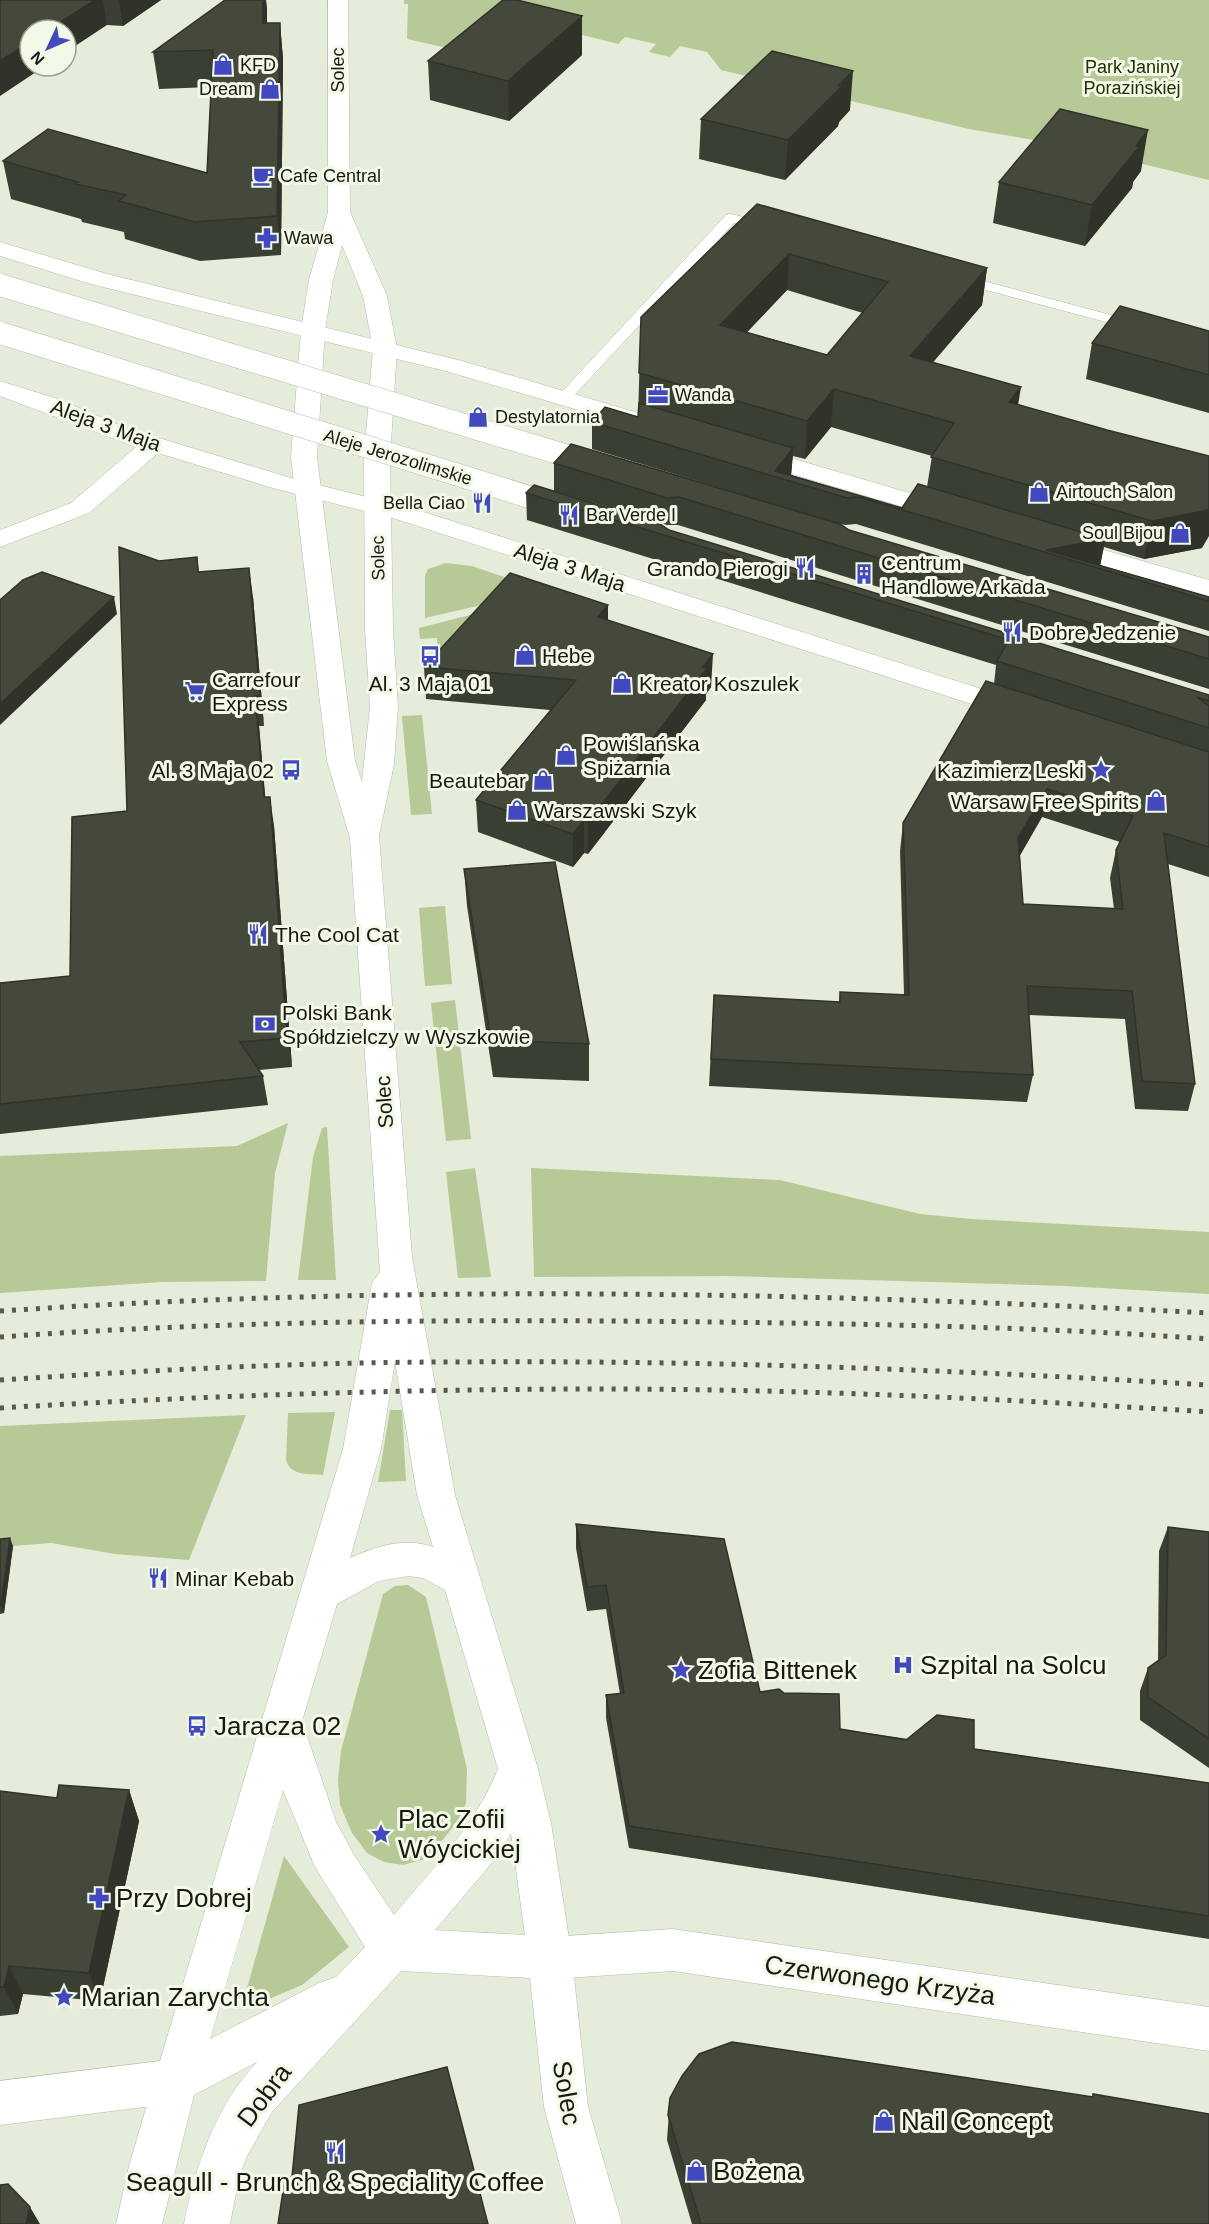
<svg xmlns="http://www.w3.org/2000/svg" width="1209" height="2224" font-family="Arial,sans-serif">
<rect width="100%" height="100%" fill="#e5ecda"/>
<path fill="#b6c996" d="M 404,0 L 1209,0 L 1209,180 L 1064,145 L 969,129 L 721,70 L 707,52 L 680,46 L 670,57 L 649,52 L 656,44 L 625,37 L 618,44 L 559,29 L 461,51 L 407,39 L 408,4 L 404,4 Z
M 446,563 L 472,566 L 516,581 L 499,601 L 425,618 L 425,576 L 428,569 Z
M 486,611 L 439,669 L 437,638 L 420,639 L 419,628 Z
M 422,715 L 432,814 L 411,815 L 402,716 Z
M 445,906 L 452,984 L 425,986 L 419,908 Z
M 455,1000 L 471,1139 L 446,1141 L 431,1003 Z
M 288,1123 L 275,1173 L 266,1281 L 162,1282 L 0,1293 L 0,1156 L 237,1146 Z
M 327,1127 L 336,1280 L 298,1280 L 313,1157 L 322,1128 Z
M 475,1168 L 491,1277 L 458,1278 L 446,1172 Z
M 531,1168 L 780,1180 L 920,1214 L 971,1219 L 1209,1232 L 1209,1294 L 1065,1286 L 729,1276 L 534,1277 Z
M 390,1410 L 402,1410 L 406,1481 L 378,1482 Z
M 335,1412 L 323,1475 C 310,1474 290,1476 286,1460 L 288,1413 Z
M 246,1415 L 189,1560 L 115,1554 L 51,1543 L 0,1547 L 0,1426 Z
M 408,1585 L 426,1597 L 467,1769 L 466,1803 L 460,1818 L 437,1847 L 422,1860 L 403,1865 L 384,1862 L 367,1853 L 352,1833 L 340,1805 L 338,1780 L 341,1751 L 383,1594 L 395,1586 Z
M 284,1856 L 349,1947 L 302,1985 L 269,1999 L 242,2006 Z"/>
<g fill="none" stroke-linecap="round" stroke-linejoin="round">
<g stroke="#b5bcab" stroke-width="1">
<path id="lane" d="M 731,214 L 773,224 L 775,227 L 768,231 L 734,223 L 568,402 L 558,402 L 555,399 L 558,396 L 726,215 Z
M 957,274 L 1141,323 L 1143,326 L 1136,330 L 952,281 L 950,278 L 952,275 Z"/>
</g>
<g stroke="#b5bcab" stroke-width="1">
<path id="street" d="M 0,242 L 107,274 L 462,361 L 655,418 L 658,423 L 655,428 L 646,430 L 446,371 L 91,284 L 0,256 Z
M 0,381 L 58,399 L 126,428 L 291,478 L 414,509 L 1029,704 L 1033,710 L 1029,716 L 1019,719 L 1009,716 L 396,519 L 273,488 L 158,453 L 89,513 L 0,547 L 0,530 L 71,503 L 136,447 L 0,396 Z
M 750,446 L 960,508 L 964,513 L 960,518 L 951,521 L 741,459 L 737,454 L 741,449 Z
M 1058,537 L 1209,580 L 1209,597 L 1049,551 L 1045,545 L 1049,539 Z
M 673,1929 L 1209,2007 L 1209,2051 L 673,1971 L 550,1979 L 535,1973 L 528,1958 L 535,1943 L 550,1937 Z
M 176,2059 L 192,2065 L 198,2081 L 192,2097 L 176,2103 L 0,2125 L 0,2081 Z"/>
</g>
<g stroke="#b5bcab" stroke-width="1">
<path id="secondary" d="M 328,0 L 348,0 L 350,212 L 387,296 L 397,349 L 390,458 L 393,629 L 398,707 L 394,764 L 379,836 L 412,1257 L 455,1495 L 538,1769 L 551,1823 L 572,1958 L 588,2107 L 622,2224 L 576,2224 L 544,2107 L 530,1978 L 401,1971 L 272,2112 L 246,2158 L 239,2178 L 230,2224 L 184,2224 C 196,2165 215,2107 257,2062 L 194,2095 L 162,2224 L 116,2224 L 129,2166 L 154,2081 L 343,1449 L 372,1283 L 380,1272 L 350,838 L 327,761 L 291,457 L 301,330 L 309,280 L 328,212 ZM 342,245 L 363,296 L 373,349 L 364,458 L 365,629 L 370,707 L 362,782 L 355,761 L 317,457 L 325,330 L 333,280 ZM 395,1361 L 417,1495 L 433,1547 C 405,1537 376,1546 350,1558 L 381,1449 ZM 408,1576 L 423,1578 L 445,1590 L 498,1769 C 475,1826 433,1868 394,1915 L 354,1855 L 336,1822 L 302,1721 L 337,1604 L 379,1581 ZM 283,1790 L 315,1867 L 365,1947 L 336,1977 L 319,1983 L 210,2039 ZM 511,1833 L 525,1935 L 435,1930 L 495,1859 Z"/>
</g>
<use href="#lane" fill="#fff" fill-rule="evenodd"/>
<use href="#street" fill="#fff" fill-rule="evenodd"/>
<use href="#secondary" fill="#fff" fill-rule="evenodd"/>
<path stroke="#575a50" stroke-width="5" stroke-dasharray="4 8" stroke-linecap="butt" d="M 0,1311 C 402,1284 807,1292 1209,1313
M 0,1337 C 237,1320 474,1319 711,1322 C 877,1324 1043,1327 1209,1339
M 0,1380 C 152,1370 304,1362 456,1362 C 707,1360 958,1370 1209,1385
M 0,1408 C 200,1396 401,1389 602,1389 C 804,1389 1007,1399 1209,1412"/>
<g stroke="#b5bcab" stroke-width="23" stroke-linecap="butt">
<path id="secondary-bridge" d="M 0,285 L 604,467
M 0,333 L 568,509"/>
</g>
<use href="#secondary-bridge" stroke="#fff" stroke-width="22"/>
</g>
<path fill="#3a3f33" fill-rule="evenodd" d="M 0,0 L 161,0 L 123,26 L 107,25 Z
M 225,0 L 266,0 L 267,23 L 280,23 L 283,59 L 281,255 L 200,261 L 125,239 L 124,232 L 82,222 L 81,219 L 11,199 L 3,161 L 207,173 L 211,87 L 159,89 L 153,52 Z
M 582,16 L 582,55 L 509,121 L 430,100 L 428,61 Z
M 850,110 L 839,122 L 838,126 L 785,180 L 699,159 L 701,119 Z
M 1141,171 L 1133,182 L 1132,188 L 1085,246 L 993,223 L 999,182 Z
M 757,204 L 987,268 L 982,305 L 932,363 L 1018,405 L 1202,548 L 1144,559 L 1104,547 L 1100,565 L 1209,597 L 1209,631 L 856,524 L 845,525 L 841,524 L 849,530 L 1209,637 L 1209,689 L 678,525 L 667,525 L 554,491 L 554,463 L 760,500 L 592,449 L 592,422 L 638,417 L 641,317 ZM 787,290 L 863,313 L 827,355 L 747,332 ZM 831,427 L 932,456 L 927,487 L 902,508 L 791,475 L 793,456 L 805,459 Z
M 1209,331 L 1209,413 L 1086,379 L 1092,343 Z
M 526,493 L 669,530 L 1209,695 L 1209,877 L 1168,864 L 1195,1084 L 1188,1111 L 1135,1109 L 1125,1019 L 1029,1015 L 1033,1075 L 1027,1102 L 709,1086 L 714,995 L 839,1002 L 840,992 L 904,995 L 900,851 L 903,823 L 994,684 L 996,665 L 527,520 ZM 1042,817 L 1120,842 L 1116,850 L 1110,878 L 1114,909 L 1023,904 L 1020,855 Z
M 197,557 L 199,572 L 253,597 L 264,726 L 259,726 L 265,797 L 274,826 L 292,1067 L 259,1070 L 263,1076 L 268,1105 L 0,1134 L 0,983 L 70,976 L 127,811 L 159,561 Z
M 608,605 L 608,621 L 711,687 L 706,694 L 706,700 L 588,854 L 584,853 L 573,867 L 478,832 L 476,800 L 550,710 L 426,699 L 424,667 Z
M 464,869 L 589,1044 L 589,1081 L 493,1077 L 467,906 Z
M 576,1524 L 760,1692 L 784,1693 L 840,1729 L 1209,1783 L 1209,1939 L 629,1848 L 606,1718 L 606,1695 L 620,1694 L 606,1609 L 587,1611 L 576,1548 Z
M 1168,1527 L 1209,1532 L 1209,1768 L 1140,1720 L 1140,1691 L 1148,1668 L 1158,1661 L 1159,1551 Z
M 0,1539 L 13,1546 L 4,1613 L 0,1614 Z
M 129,1790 L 139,1821 L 100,2001 L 23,1994 L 18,2014 L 0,2016 L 0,1791 L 57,1798 Z
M 1093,2094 L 1209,2224 L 692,2224 L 667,2140 L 670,2098 L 1092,2097 Z"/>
<path fill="#303329" d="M 95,0 L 103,0 L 107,25 L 66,52 L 66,30 L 48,30 Z
M 119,0 L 161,0 L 123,26 Z
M 263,0 L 266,0 L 267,8 L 267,60 L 263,23 Z
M 582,16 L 582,55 L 509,121 L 508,81 Z
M 280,23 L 283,59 L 281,255 L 277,216 Z
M 30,42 L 30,66 L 45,66 L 0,96 L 0,61 Z
M 853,71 L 850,110 L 839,122 L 838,126 L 785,180 L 788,140 Z
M 1148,130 L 1141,171 L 1133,182 L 1132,188 L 1085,246 L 1092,205 Z
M 789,254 L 787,290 L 719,362 L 720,325 Z
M 987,268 L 982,305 L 906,394 L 910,356 Z
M 1021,387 L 1015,424 L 1009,402 Z
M 834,389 L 831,427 L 805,459 L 807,421 Z
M 793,448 L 791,476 L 775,471 Z
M 1209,510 L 1209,536 L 1202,548 L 1144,559 L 1152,521 Z
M 1105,539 L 1100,567 L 1046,550 Z
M 249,568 L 253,597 L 264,726 L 260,696 Z
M 114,597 L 117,614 L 0,725 L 0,704 Z
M 608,605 L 608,638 L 598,617 Z
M 713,654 L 711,687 L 706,694 L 706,700 L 588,854 L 588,822 Z
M 255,696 L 259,726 L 268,827 L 264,797 Z
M 1047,789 L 1042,817 L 1014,866 L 1018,838 Z
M 270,797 L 274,826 L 292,1067 L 287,1038 Z
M 584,820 L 584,853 L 573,867 L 573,834 Z
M 10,1538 L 13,1546 L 4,1613 L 1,1605 Z
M 129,1790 L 139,1821 L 100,2001 L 89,1973 Z
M 9,1966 L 23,1994 L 18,2014 L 4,1987 Z
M 30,2207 L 40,2224 L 26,2224 Z"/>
<path fill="#44493b" stroke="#303329" stroke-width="1.5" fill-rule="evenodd" d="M 0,0 L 95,0 L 48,30 L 30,30 L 30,42 L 0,61 Z
M 225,0 L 263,0 L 263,23 L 280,23 L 277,216 L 195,222 L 119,201 L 126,195 L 75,184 L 78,182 L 3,161 L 48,129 L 207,173 L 213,50 L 153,52 Z
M 503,0 L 517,0 L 582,16 L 508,81 L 428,61 Z
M 772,51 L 853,71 L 839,85 L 842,86 L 788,140 L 701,119 Z
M 1060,109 L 1148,130 L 1136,146 L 1139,147 L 1092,205 L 999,182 Z
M 757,204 L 987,268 L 910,356 L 1021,387 L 1009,402 L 1107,430 L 1209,456 L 1209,510 L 1152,521 L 931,457 L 954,423 L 834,389 L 807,421 L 639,373 L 641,317 ZM 789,254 L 888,282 L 827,355 L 720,325 Z
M 1120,306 L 1209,331 L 1209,375 L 1092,343 Z
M 639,403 L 793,448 L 775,471 L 902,508 L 918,484 L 1105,539 L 1046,550 L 1209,597 L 1209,601 L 859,497 L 847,498 L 592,422 L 605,407 L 638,417 Z
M 571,444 L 840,524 L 849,530 L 1209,637 L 1209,659 L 679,497 L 667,498 L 554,463 Z
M 534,485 L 660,524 L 669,530 L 1209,695 L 1209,701 L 1197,697 L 1209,706 L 1209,728 L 997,661 L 1009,640 L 526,493 Z
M 119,547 L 159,561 L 197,557 L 198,572 L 249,568 L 260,696 L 255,696 L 264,797 L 270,797 L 287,1038 L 240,1042 L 263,1076 L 0,1104 L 0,983 L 70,976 L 72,817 L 127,811 Z
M 42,572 L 114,597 L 0,704 L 0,600 L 23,580 Z
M 510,573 L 608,605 L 598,617 L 713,654 L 703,667 L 707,668 L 588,822 L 584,820 L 573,834 L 476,800 L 576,680 L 424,667 Z
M 986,681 L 1209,752 L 1209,847 L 1164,833 L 1195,1084 L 1142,1081 L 1132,991 L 1027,986 L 1033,1075 L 711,1059 L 714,995 L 840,1002 L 840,992 L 909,995 L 903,823 ZM 1047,789 L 1133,816 L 1116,850 L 1123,909 L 1023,904 L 1018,838 Z
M 555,862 L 589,1044 L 491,1040 L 464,869 Z
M 576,1524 L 724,1539 L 760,1692 L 779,1689 L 784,1693 L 839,1694 L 840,1729 L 906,1740 L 937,1715 L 974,1720 L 974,1749 L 1209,1783 L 1209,1916 L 629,1826 L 606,1695 L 624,1693 L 606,1585 L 587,1587 Z
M 1168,1527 L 1209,1532 L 1209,1739 L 1148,1697 L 1148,1668 L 1166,1655 Z
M 10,1538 L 1,1605 L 0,1605 L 0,1539 Z
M 59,1785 L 129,1790 L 89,1973 L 9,1966 L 4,1987 L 0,1987 L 0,1791 L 57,1798 Z
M 732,2042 L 1093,2097 L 1093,2094 L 1209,2114 L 1209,2224 L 701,2224 L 668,2115 L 670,2098 L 682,2076 L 699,2054 Z
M 447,2067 L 488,2224 L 278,2224 L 285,2178 L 292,2177 L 299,2105 Z
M 8,2184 L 30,2207 L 26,2224 L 0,2224 L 0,2185 Z"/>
<defs>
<g id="shop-bare" transform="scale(1.62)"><path d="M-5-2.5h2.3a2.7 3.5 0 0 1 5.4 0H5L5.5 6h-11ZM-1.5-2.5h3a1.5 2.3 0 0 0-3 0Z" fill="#4249be" stroke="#f2f9e7" stroke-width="2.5" paint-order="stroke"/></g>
<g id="cafe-bare" transform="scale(1.62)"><path d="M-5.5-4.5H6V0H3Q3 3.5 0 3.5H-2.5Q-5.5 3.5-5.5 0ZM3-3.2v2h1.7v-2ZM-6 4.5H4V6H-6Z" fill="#4249be" stroke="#f2f9e7" stroke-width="2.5" paint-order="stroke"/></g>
<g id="pharmacy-bare" transform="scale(1.62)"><path d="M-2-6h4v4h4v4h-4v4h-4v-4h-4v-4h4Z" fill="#4249be" stroke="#f2f9e7" stroke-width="2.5" paint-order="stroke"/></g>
<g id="office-bare" transform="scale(1.62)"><path d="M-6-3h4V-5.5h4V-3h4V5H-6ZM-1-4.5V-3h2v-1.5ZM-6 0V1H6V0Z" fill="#4249be" stroke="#f2f9e7" stroke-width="2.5" paint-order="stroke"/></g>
<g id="restaurant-bare" transform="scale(1.62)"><path d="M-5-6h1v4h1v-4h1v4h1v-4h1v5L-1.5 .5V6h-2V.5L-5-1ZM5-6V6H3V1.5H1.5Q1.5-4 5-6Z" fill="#4249be" stroke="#f2f9e7" stroke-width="2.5" paint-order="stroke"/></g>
<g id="building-bare" transform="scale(1.62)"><path d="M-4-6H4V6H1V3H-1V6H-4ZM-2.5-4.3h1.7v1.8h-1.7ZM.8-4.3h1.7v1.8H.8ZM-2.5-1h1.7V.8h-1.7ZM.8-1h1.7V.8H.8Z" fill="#4249be" stroke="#f2f9e7" stroke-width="2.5" paint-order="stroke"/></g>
<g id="bus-bare" transform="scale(1.62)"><path d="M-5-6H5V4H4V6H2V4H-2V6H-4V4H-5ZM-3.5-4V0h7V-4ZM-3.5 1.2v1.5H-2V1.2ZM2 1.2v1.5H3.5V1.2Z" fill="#4249be" stroke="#f2f9e7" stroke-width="2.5" paint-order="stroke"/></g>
<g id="supermarket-bare" transform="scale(1.62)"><path d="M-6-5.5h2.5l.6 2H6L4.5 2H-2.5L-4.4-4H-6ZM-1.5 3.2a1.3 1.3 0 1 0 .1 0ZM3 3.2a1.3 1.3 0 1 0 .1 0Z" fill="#4249be" stroke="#f2f9e7" stroke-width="2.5" paint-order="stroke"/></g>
<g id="sight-bare" transform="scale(1.62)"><path d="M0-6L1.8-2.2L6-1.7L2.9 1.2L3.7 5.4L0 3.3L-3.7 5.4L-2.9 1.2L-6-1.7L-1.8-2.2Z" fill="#4249be" stroke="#f2f9e7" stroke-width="2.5" paint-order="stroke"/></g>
<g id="bank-bare" transform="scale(1.62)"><path d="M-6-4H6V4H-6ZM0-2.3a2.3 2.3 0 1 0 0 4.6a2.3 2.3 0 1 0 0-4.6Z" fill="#4249be" stroke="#f2f9e7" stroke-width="2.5" paint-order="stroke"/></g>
<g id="hospital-bare" transform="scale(1.62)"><path d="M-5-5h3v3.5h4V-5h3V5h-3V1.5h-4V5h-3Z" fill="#4249be" stroke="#f2f9e7" stroke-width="2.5" paint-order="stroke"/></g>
</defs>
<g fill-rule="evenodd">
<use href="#shop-bare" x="223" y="65"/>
<use href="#shop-bare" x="270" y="89"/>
<use href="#cafe-bare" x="263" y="176"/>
<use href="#pharmacy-bare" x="267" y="238"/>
<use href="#office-bare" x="658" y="395"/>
<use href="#shop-bare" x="478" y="417"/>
<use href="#shop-bare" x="1039" y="492"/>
<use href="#restaurant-bare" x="482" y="503"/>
<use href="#restaurant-bare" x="569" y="515"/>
<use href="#shop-bare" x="1180" y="533"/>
<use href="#restaurant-bare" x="805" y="568"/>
<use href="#building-bare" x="864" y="574"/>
<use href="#restaurant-bare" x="1012" y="632"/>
<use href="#shop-bare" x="525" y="655"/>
<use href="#bus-bare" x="430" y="656"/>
<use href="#shop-bare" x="622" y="683"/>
<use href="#supermarket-bare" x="195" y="691"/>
<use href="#shop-bare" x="566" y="755"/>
<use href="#bus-bare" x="291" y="770"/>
<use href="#sight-bare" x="1101" y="770"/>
<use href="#shop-bare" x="543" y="780"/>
<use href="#shop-bare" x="1156" y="801"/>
<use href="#shop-bare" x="517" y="810"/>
<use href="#restaurant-bare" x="258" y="934"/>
<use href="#bank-bare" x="265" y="1024"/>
<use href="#restaurant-bare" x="158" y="1578"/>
<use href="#hospital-bare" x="903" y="1665"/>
<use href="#sight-bare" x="681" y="1670"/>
<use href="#bus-bare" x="197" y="1726"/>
<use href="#sight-bare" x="381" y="1834"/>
<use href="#pharmacy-bare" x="99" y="1898"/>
<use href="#sight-bare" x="64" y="1997"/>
<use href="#shop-bare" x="884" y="2121"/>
<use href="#restaurant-bare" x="335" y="2152"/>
<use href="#shop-bare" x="696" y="2171"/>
</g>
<g text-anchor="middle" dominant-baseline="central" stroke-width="6" stroke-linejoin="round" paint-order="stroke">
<g font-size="18" fill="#171913" stroke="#f2f9e7" text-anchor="start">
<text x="240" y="65">KFD</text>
<text x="253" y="89" text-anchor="end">Dream</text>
<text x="280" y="176">Cafe Central</text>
<text x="284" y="238">Wawa</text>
<text x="675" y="395">Wanda</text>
<text x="495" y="417">Destylatornia</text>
<text x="1056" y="492">Airtouch Salon</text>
<text x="465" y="503" text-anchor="end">Bella Ciao</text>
<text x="586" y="515">Bar Verde I</text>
<text x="1163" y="533" text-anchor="end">Soul Bijou</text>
</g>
<g font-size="18" fill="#222f01" stroke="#f2f9e7">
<text x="1132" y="67">Park Janiny<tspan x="1132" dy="21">Porazińskiej</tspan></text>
</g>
<g font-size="18" fill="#171913" stroke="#f2f9e7">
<text transform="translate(338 70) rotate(-90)">Solec</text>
<text transform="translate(398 457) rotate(17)">Aleje Jerozolimskie</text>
<text transform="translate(378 558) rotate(-91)">Solec</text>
</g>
<g font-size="21" fill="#171913" stroke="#f2f9e7">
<text transform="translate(106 425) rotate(20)">Aleja 3 Maja</text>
<text transform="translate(570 567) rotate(18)">Aleja 3 Maja</text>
<text transform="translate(384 1102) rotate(-94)">Solec</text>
</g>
<g font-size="21" fill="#171913" stroke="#f2f9e7" text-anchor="start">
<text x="881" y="562">Centrum<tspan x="881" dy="24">Handlowe Arkada</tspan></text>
<text x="788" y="568" text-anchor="end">Grando Pierogi</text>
<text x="1029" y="632">Dobre Jedzenie</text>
<text x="542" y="655">Hebe</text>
<text x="212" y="679">Carrefour<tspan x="212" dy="24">Express</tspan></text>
<text x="430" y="683" text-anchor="middle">Al. 3 Maja 01</text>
<text x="639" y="683">Kreator Koszulek</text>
<text x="583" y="743">Powiślańska<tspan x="583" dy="24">Spiżarnia</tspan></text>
<text x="274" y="770" text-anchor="end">Al. 3 Maja 02</text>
<text x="1084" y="770" text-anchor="end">Kazimierz Leski</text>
<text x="526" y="780" text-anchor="end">Beautebar</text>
<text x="1139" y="801" text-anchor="end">Warsaw Free Spirits</text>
<text x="534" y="810">Warszawski Szyk</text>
<text x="275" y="934">The Cool Cat</text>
<text x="282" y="1012">Polski Bank<tspan x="282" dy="24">Spółdzielczy w Wyszkowie</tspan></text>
<text x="175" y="1578">Minar Kebab</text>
</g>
<g font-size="26" fill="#171913" stroke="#f2f9e7" text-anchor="start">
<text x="920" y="1665">Szpital na Solcu</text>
<text x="698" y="1670">Zofia Bittenek</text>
<text x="214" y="1726">Jaracza 02</text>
<text x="398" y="1819">Plac Zofii<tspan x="398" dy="30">Wóycickiej</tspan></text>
<text x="116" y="1898">Przy Dobrej</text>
<text x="81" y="1997">Marian Zarychta</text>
<text x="901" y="2121">Nail Concept</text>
<text x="713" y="2171">Bożena</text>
<text x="335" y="2182" text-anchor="middle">Seagull - Brunch &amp; Speciality Coffee</text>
</g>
<g font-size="26" fill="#171913" stroke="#f2f9e7">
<text transform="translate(880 1980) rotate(8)">Czerwonego Krzyża</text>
<text transform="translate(567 2093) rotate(80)">Solec</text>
<text transform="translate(264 2095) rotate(-53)">Dobra</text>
</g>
</g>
<g transform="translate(48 48) rotate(226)"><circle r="28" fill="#f2f9e7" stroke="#9a9f92" stroke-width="1.5"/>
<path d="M0-4.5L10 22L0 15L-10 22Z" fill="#4249be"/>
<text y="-9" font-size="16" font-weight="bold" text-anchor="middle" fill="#171913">N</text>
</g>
</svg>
